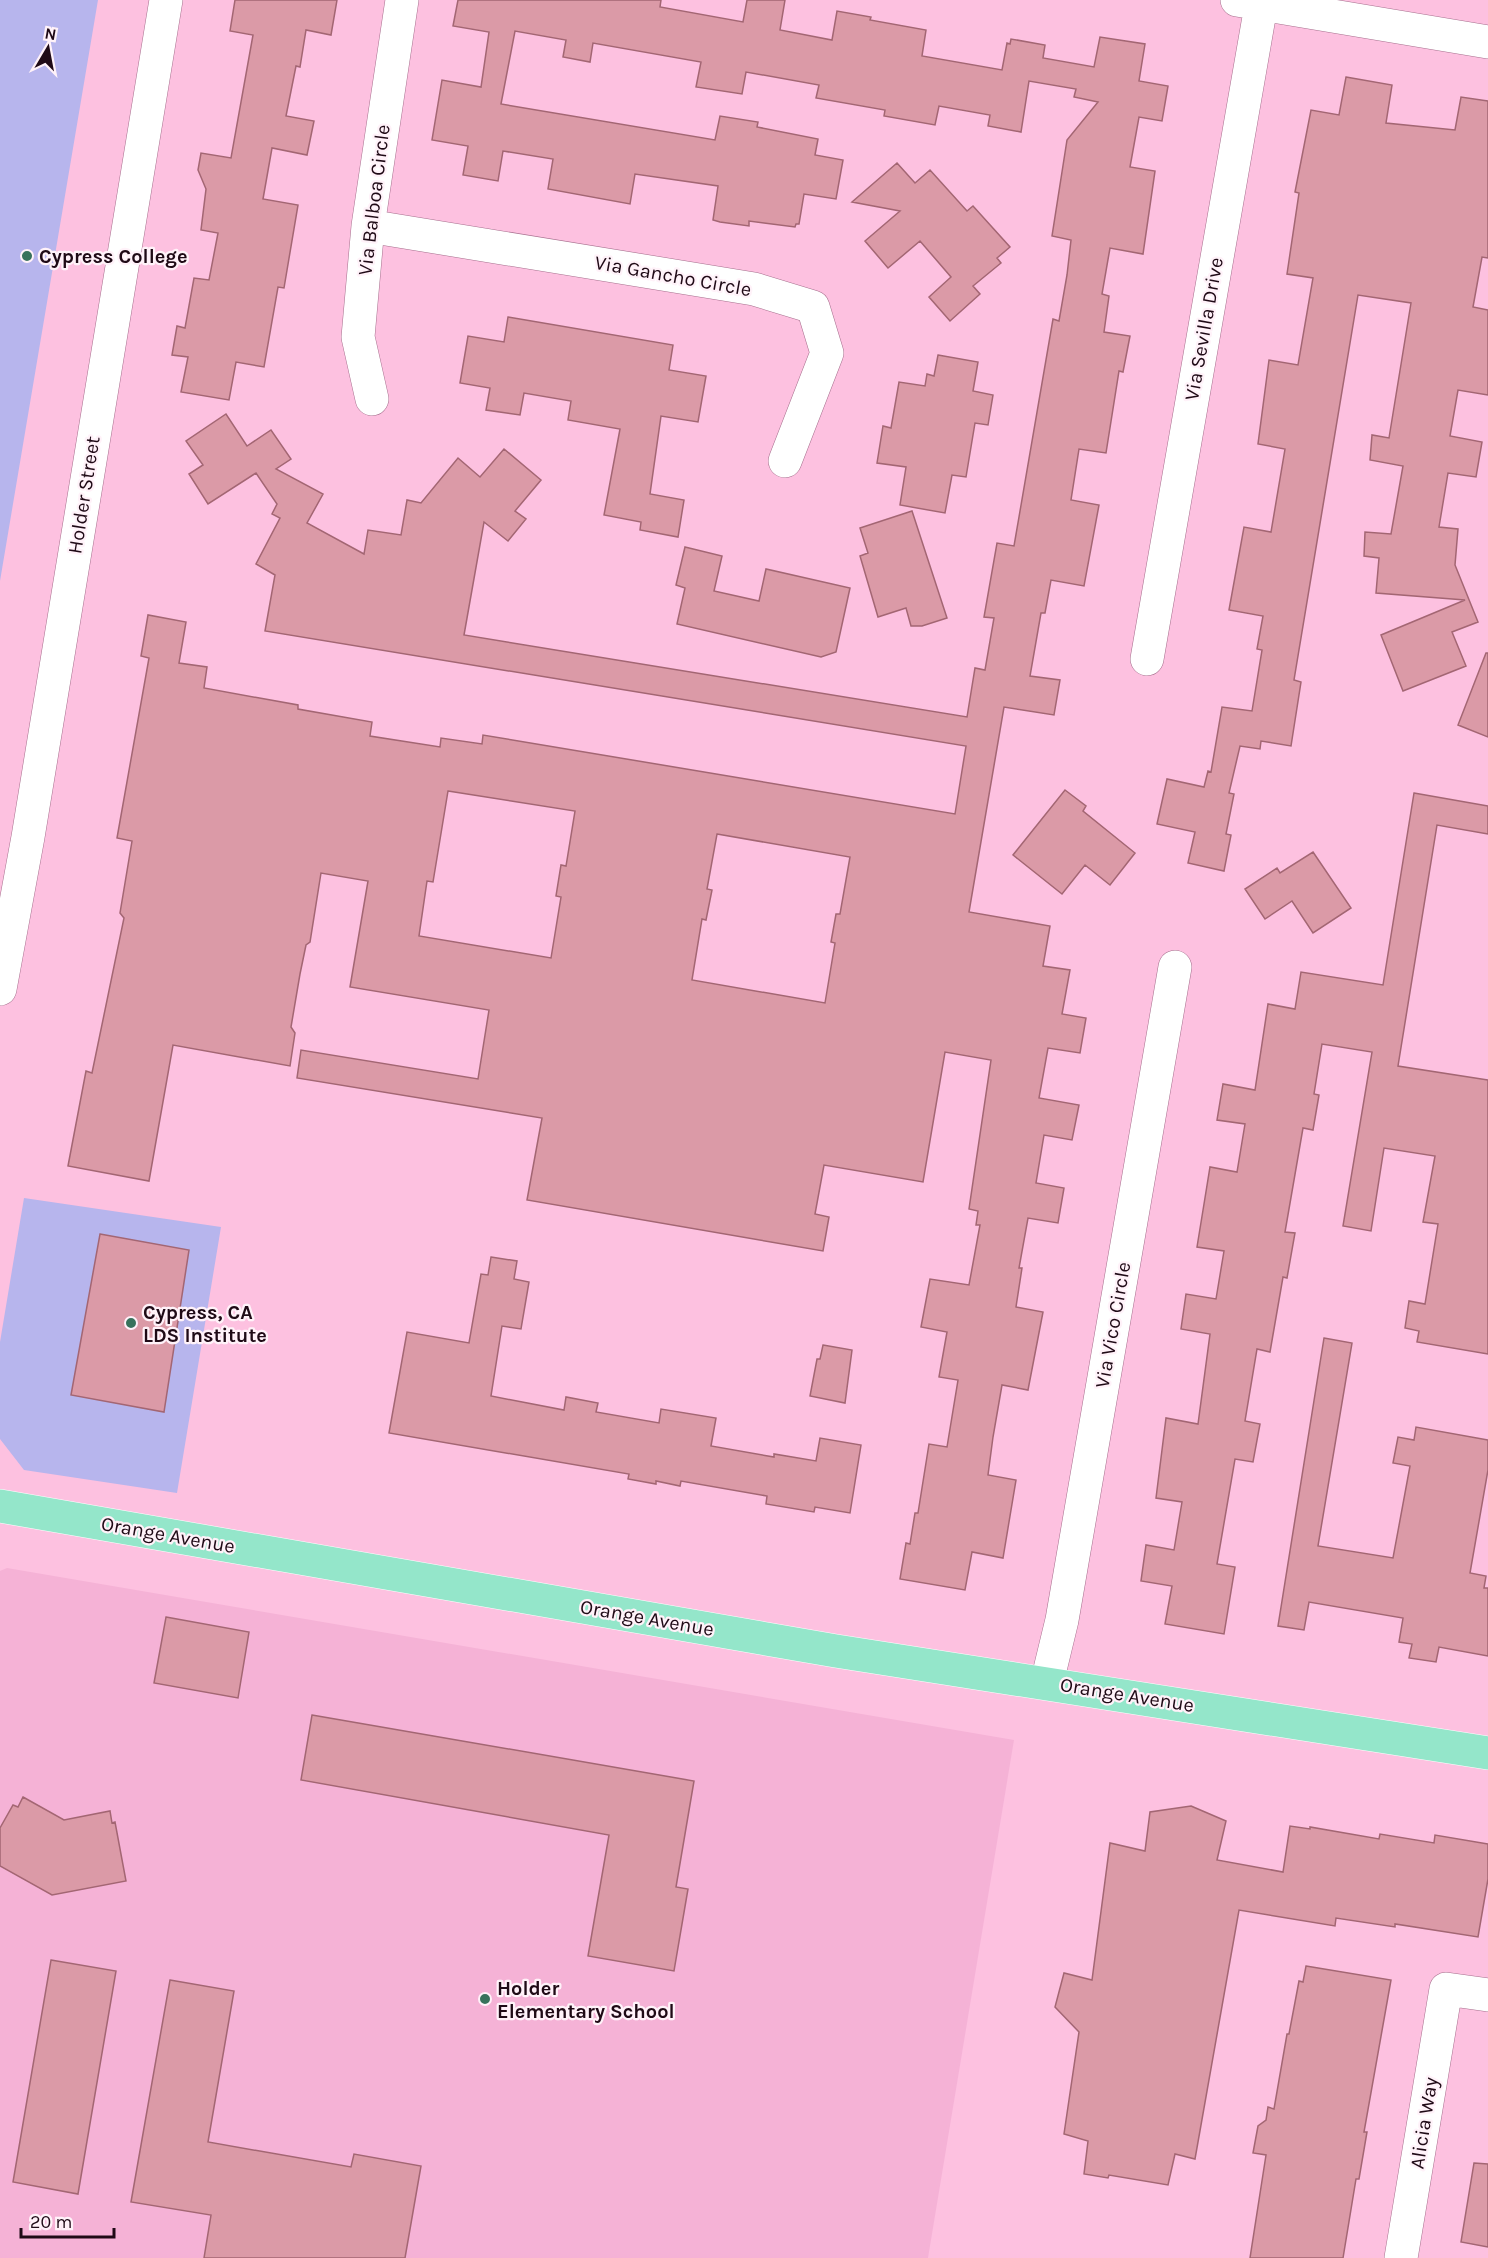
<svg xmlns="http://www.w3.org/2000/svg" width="1488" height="2258" font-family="Karla,sans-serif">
<rect width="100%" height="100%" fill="#fdc1e0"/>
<path fill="#f5b2d6" d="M 7,1568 L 1014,1740 L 928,2258 L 0,2258 L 0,1571 Z"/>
<path fill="#b7b5ed" d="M 0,0 L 98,0 L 0,581 Z
M 24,1198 L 221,1227 L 177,1493 L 24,1470 L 0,1439 L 0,1342 Z"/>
<path fill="#db9aa7" stroke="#a36673" stroke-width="1.5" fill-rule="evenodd" d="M 235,0 L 337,0 L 331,35 L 306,30 L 300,67 L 296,66 L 286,116 L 314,121 L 307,155 L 272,148 L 263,199 L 298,205 L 284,288 L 278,287 L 264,367 L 236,362 L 229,400 L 181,392 L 188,357 L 172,355 L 177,326 L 185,328 L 194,278 L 209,280 L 218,233 L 201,230 L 206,189 L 198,170 L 201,153 L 231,158 L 253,35 L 230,31 Z
M 458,0 L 661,0 L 660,7 L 743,22 L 747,0 L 785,0 L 780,30 L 832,40 L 837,11 L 871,17 L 870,20 L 926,30 L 922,56 L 1002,70 L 1007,43 L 1010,44 L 1011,39 L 1045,45 L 1043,58 L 1094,67 L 1100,37 L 1145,44 L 1139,81 L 1168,86 L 1162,121 L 1139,117 L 1130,167 L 1155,171 L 1143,254 L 1110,248 L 1102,294 L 1109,296 L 1104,332 L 1130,336 L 1123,372 L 1119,371 L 1106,453 L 1079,449 L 1071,500 L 1099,505 L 1084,586 L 1051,580 L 1045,613 L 1041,613 L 1030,676 L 1060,680 L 1054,715 L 1004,707 L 969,912 L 1050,926 L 1043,966 L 1070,970 L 1062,1014 L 1086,1018 L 1080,1053 L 1048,1048 L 1039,1098 L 1079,1105 L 1072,1140 L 1044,1135 L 1036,1183 L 1064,1188 L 1058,1223 L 1028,1218 L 1019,1268 L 1022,1268 L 1016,1307 L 1043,1312 L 1028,1390 L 1002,1385 L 993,1437 L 988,1475 L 1016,1480 L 1003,1558 L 972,1552 L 965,1590 L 900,1579 L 906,1543 L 910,1544 L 915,1513 L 918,1513 L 929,1444 L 947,1447 L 958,1380 L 939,1377 L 947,1332 L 921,1327 L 930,1279 L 969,1285 L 980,1225 L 976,1225 L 978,1211 L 969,1209 L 991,1060 L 945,1052 L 923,1182 L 824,1165 L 815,1214 L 829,1217 L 823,1251 L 527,1200 L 542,1118 L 297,1078 L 301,1050 L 478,1079 L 489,1010 L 350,987 L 368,881 L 321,873 L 310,942 L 306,945 L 300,974 L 291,1027 L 295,1033 L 290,1066 L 173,1045 L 149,1181 L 68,1166 L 86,1071 L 92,1073 L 124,918 L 120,913 L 132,841 L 117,838 L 149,658 L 141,656 L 148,615 L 186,622 L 179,663 L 207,667 L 204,688 L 298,705 L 298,709 L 372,722 L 370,736 L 440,747 L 441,738 L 482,744 L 483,735 L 955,814 L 966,746 L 265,631 L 275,575 L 256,564 L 280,518 L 272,514 L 277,504 L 256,473 L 208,504 L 189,474 L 203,465 L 186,441 L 226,414 L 247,446 L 271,430 L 291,459 L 276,469 L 323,494 L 307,523 L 364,554 L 368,530 L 401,535 L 407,500 L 421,503 L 458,458 L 480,477 L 504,449 L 541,480 L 515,511 L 526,519 L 508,541 L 484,522 L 464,635 L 967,717 L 975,668 L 985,670 L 994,618 L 984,617 L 997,543 L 1014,546 L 1053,319 L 1059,321 L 1067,275 L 1071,240 L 1052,236 L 1067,140 L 1098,102 L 1074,97 L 1076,89 L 1029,81 L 1021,132 L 988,126 L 990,115 L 939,106 L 935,125 L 884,116 L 885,110 L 816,98 L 819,85 L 746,72 L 742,94 L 696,87 L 701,62 L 593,43 L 590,62 L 563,57 L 566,40 L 515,31 L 501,104 L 715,140 L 720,116 L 758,122 L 757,127 L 818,139 L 815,155 L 843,160 L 836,199 L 804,194 L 799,224 L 796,224 L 795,227 L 749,221 L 749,226 L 720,222 L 713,220 L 718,186 L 635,174 L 630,204 L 548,189 L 553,159 L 503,151 L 498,181 L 463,175 L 468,146 L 432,140 L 442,80 L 481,87 L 489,32 L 453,26 ZM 448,791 L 575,811 L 566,866 L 561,865 L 556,896 L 561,897 L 551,958 L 419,936 L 427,881 L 433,882 ZM 717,834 L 850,857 L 840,914 L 836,914 L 831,942 L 835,943 L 825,1003 L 692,980 L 702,919 L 706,920 L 712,890 L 707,889 Z
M 1346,77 L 1392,85 L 1386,123 L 1455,130 L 1461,97 L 1488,101 L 1488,258 L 1482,257 L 1473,307 L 1488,310 L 1488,395 L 1458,390 L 1450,436 L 1482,442 L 1476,477 L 1448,473 L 1439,527 L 1458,529 L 1455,565 L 1478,622 L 1452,632 L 1466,666 L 1403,691 L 1381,635 L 1465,600 L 1376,593 L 1379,558 L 1364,556 L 1365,532 L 1391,534 L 1403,466 L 1370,460 L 1372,435 L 1389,438 L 1411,303 L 1358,295 L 1294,680 L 1301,682 L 1291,746 L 1261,741 L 1260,749 L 1240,746 L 1229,793 L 1234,794 L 1226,834 L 1231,835 L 1224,871 L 1188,863 L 1195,832 L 1157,824 L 1167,779 L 1204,787 L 1208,771 L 1211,772 L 1222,707 L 1252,711 L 1262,650 L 1257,649 L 1263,616 L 1229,610 L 1244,527 L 1271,532 L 1285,449 L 1258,444 L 1269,360 L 1298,365 L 1313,278 L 1287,274 L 1299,193 L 1295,192 L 1311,110 L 1339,115 Z
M 897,163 L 915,183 L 930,170 L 967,211 L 973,206 L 1010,247 L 997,258 L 1001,263 L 973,286 L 980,294 L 950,321 L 929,297 L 951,277 L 920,241 L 888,268 L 865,241 L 900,211 L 852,202 Z
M 508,317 L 673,345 L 669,370 L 706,376 L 698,422 L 661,416 L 650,494 L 684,500 L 678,537 L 640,530 L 641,522 L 604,515 L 620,429 L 568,420 L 571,401 L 524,393 L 520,415 L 486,410 L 490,388 L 460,383 L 468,336 L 504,342 Z
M 938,355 L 978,362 L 973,391 L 993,395 L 988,425 L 975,423 L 966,477 L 952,475 L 945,513 L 900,505 L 906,467 L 877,463 L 883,426 L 891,428 L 899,382 L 925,386 L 927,374 L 934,376 Z
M 912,511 L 947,618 L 922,626 L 911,626 L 906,608 L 878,617 L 860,556 L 868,553 L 860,528 Z
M 685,547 L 722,556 L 714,591 L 759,601 L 766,569 L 850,588 L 836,652 L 821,657 L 677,624 L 685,588 L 676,585 Z
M 1486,653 L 1488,653 L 1488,737 L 1458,725 Z
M 1065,790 L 1086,806 L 1083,811 L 1135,853 L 1110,885 L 1085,865 L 1062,894 L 1013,855 Z
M 1414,793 L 1488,806 L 1488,834 L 1437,825 L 1398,1066 L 1488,1080 L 1488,1354 L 1417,1342 L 1419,1331 L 1405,1328 L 1409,1301 L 1425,1304 L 1438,1224 L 1423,1222 L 1435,1156 L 1384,1148 L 1371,1231 L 1343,1226 L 1372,1052 L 1322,1044 L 1314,1094 L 1319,1095 L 1313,1130 L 1303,1128 L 1285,1232 L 1295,1233 L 1287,1278 L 1283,1277 L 1270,1352 L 1257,1349 L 1245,1421 L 1260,1424 L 1253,1462 L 1235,1459 L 1217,1564 L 1235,1567 L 1224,1634 L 1165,1624 L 1172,1586 L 1141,1581 L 1146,1545 L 1174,1550 L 1182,1502 L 1156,1498 L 1166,1418 L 1198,1424 L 1210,1334 L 1181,1329 L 1186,1294 L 1216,1299 L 1224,1251 L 1197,1247 L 1204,1204 L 1210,1167 L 1237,1172 L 1245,1124 L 1217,1120 L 1223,1084 L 1255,1090 L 1268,1004 L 1295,1009 L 1301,972 L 1383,985 Z
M 1313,852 L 1351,908 L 1313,933 L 1292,901 L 1265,919 L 1245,889 L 1277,868 L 1280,873 Z
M 100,1234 L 189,1250 L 164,1412 L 71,1395 Z
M 491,1257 L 517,1261 L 514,1279 L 529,1282 L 521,1329 L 502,1326 L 491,1396 L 564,1410 L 566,1397 L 598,1403 L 596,1412 L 659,1423 L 661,1409 L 716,1418 L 711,1446 L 774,1457 L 774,1454 L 816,1461 L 820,1438 L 861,1445 L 850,1513 L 815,1507 L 814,1512 L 766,1504 L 767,1496 L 681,1481 L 680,1486 L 656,1481 L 656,1484 L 628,1479 L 629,1474 L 389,1433 L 407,1332 L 469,1343 L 481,1274 L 488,1275 Z
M 1324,1338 L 1352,1343 L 1318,1546 L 1393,1558 L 1410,1466 L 1393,1463 L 1398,1437 L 1414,1440 L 1416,1427 L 1488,1440 L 1488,1470 L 1470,1573 L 1486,1576 L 1484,1588 L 1488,1588 L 1488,1656 L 1439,1647 L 1436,1662 L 1409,1658 L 1412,1644 L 1399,1642 L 1403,1618 L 1309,1602 L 1304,1630 L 1278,1626 Z
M 823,1345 L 852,1350 L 845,1403 L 810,1396 L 817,1359 L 820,1359 Z
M 166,1617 L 249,1632 L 238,1698 L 154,1683 Z
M 312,1715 L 694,1781 L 676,1887 L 688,1889 L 674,1971 L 588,1956 L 609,1835 L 301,1780 Z
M 23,1797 L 64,1820 L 110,1811 L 112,1823 L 115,1822 L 126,1881 L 52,1895 L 0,1866 L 0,1828 L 13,1805 L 18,1807 Z
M 1191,1806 L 1226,1821 L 1217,1860 L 1283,1872 L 1290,1826 L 1310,1829 L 1310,1827 L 1379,1839 L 1380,1834 L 1434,1843 L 1435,1835 L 1488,1844 L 1488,1879 L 1478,1937 L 1395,1924 L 1395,1927 L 1336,1918 L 1335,1926 L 1239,1910 L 1195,2159 L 1175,2154 L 1168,2185 L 1109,2175 L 1108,2178 L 1084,2174 L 1088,2141 L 1064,2134 L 1079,2032 L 1055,2007 L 1064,1973 L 1092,1980 L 1110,1843 L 1145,1851 L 1150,1812 Z
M 51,1960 L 116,1971 L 78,2194 L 13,2182 Z
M 1306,1966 L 1391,1980 L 1364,2132 L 1367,2132 L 1359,2179 L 1356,2179 L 1343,2258 L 1250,2258 L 1266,2155 L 1253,2153 L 1258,2126 L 1266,2120 L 1268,2107 L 1274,2109 L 1287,2034 L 1289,2034 L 1299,1981 L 1303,1982 Z
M 170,1980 L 234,1991 L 208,2142 L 351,2167 L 354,2154 L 421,2166 L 405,2258 L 204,2258 L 211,2215 L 131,2202 Z
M 1474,2163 L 1488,2164 L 1488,2247 L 1461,2242 Z"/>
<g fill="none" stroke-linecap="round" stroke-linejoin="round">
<g stroke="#a66f8d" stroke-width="34">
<path id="minor" d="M 1237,0 L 1488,42
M 368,226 L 754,289 L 813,307 L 827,353 L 785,461
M 372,399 L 358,337 L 368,226 L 402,0
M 1147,659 L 1262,0
M 0,989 L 28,837 L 166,0
M 1047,1682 L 1062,1620 L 1175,967
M 1401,2258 L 1446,1989 L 1488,1995"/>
</g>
<g stroke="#fff" stroke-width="34">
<path id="major" d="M 0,1506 L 836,1651 L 1488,1753"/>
</g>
<use href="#minor" stroke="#fff" stroke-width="33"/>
<use href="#major" stroke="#94e6ca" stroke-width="33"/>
</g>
<g fill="#38725c" stroke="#fff2f9" stroke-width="2">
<circle cx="27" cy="256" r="6"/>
<circle cx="131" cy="1323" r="6"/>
<circle cx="485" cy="1999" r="6"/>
</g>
<g text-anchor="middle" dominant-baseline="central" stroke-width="4.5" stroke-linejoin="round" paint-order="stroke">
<g font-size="20" fill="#1f0a16" stroke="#fff2f9">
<text transform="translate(374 200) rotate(-83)">Via Balboa Circle</text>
<text transform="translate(673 276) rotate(10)">Via Gancho Circle</text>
<text transform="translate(1204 329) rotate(-80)">Via Sevilla Drive</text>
<text transform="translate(84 495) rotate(-81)">Holder Street</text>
<text transform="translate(1113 1325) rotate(-80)">Via Vico Circle</text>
<text transform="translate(168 1535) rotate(10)">Orange Avenue</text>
<text transform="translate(647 1618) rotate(10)">Orange Avenue</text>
<text transform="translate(1127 1695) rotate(9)">Orange Avenue</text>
<text transform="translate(1424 2123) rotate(-81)">Alicia Way</text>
</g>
<g font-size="20" font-weight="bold" fill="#1f0a16" stroke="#fff2f9" text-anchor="start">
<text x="39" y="256">Cypress College</text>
<text x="143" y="1312">Cypress, CA<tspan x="143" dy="23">LDS Institute</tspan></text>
<text x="497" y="1988">Holder<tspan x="497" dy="23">Elementary School</tspan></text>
</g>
</g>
<g transform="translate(48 48) rotate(10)" stroke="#fff2f9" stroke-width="4.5" paint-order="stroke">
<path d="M0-4.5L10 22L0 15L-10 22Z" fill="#1f0a16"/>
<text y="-9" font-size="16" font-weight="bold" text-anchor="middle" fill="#1f0a16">N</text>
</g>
<path d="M21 2228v9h93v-9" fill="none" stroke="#1f0a16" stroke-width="3"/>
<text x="30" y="2228" font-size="18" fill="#1f0a16" stroke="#fff2f9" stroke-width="4.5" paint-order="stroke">20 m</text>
</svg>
